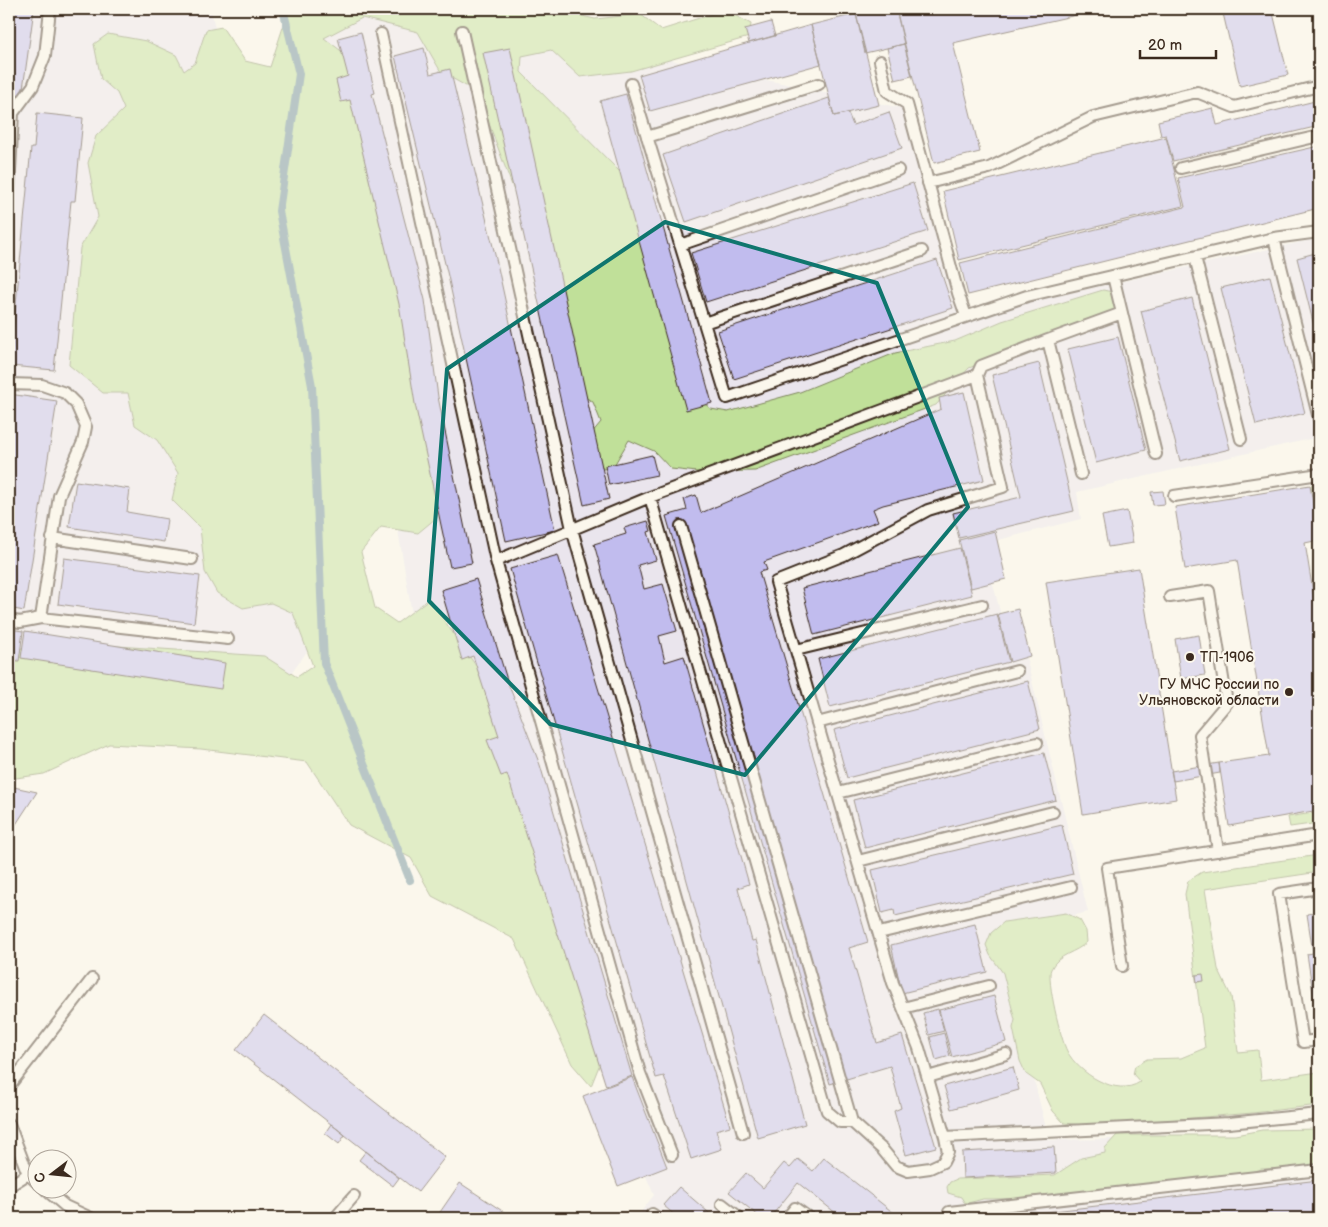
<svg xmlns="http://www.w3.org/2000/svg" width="1328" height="1227" font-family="'Balsamiq Sans',sans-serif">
<rect width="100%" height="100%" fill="#fbf7ec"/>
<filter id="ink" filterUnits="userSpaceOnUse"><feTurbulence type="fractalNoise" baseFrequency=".02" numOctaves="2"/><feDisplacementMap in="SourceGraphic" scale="10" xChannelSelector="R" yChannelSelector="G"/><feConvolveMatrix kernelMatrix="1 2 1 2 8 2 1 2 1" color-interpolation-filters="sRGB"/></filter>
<g filter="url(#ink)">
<path fill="#eae5ed" d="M 9,9 L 211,9 L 336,610 L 263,714 L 9,690 Z
M 311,9 L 425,9 L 902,108 L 966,316 L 1319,238 L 1319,437 L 1077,492 L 1081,519 L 983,544 L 1012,659 L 1026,656 L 1088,912 L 998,934 L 1049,1140 L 1319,1136 L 1319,1218 L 636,1218 L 654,1195 L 417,644 Z"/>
<path fill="#c0e099" stroke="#7e855c" d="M 289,9 L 552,9 L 595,19 L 640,14 L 661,30 L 725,10 L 751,24 L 749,37 L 631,71 L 580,77 L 551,50 L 522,56 L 521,72 L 627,179 L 696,396 L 711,409 L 728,412 L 800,392 L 895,353 L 955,341 L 1002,321 L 1103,290 L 1122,294 L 1117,309 L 1100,317 L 969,368 L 936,405 L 755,471 L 697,472 L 671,469 L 654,451 L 629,440 L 613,467 L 598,470 L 586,440 L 601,422 L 593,402 L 564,384 L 535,247 L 485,113 L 473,90 L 441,72 L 418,32 L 362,18 L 324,38 L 348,56 L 442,470 L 436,518 L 418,533 L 381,527 L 361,552 L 375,608 L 397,623 L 429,599 L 479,670 L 601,1061 L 591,1086 L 572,1064 L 514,939 L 432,896 L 411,858 L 349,825 L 307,762 L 201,749 L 109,744 L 44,774 L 9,779 L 9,652 L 44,641 L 264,656 L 297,677 L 313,666 L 293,613 L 271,603 L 243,608 L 217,593 L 205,572 L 200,528 L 172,500 L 178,473 L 157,440 L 135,425 L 128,393 L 103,393 L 69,365 L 80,248 L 98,217 L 88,163 L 96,136 L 124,109 L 117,93 L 101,79 L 94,44 L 108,34 L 146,41 L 176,55 L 184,71 L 195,63 L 206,30 L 222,27 L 245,61 L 270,67 Z
M 1319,483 L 1319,534 L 1311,485 Z
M 1319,812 L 1319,823 L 1290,827 L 1288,817 Z
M 1319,855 L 1319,872 L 1205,889 L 1218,969 L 1231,996 L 1238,1052 L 1258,1050 L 1261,1080 L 1319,1072 L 1319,1105 L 1253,1113 L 1093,1126 L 1064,1123 L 1053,1111 L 1040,1084 L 1026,1074 L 1020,1061 L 1013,1028 L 1015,1020 L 1003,973 L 990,955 L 986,945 L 991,933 L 1004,922 L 1066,913 L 1080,920 L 1086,931 L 1087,942 C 1076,953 1058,954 1051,969 C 1046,979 1061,1040 1067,1051 C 1078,1073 1117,1098 1140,1082 L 1133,1074 L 1135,1066 L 1147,1059 L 1181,1058 L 1205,1048 L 1185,894 L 1188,881 L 1202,872 Z
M 1319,1129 L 1319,1167 L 1261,1169 L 1251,1174 L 1144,1186 L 1131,1184 L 1086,1198 L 983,1199 L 968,1203 L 964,1202 L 961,1197 L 948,1193 L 947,1187 L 950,1182 L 957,1179 L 1055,1175 L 1081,1158 L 1105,1153 L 1105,1148 L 1117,1135 L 1235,1135 L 1262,1130 Z"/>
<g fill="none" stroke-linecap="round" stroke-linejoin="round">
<path stroke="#688b97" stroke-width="8" d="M 283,9 L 299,74 L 279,211 L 312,386 L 324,663 L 410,880"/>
</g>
<path fill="#c1bcee" stroke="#3b2a1e" d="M 9,9 L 34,9 L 22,96 L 13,95 L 9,141 Z
M 879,9 L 896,9 L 904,44 L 865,53 L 856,14 Z
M 896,9 L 1103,9 L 953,43 L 980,152 L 934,163 Z
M 1222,9 L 1272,9 L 1288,75 L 1240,86 Z
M 856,14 L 879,105 L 834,116 L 811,25 Z
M 771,22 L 775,36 L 749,43 L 745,29 Z
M 811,25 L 821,64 L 650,111 L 639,75 Z
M 361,32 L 375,93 L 372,94 L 425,300 L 438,397 L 472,563 L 450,567 L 415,404 L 399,304 L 350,100 L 341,102 L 336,80 L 348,76 L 338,38 Z
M 904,44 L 912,76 L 895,80 L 887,48 Z
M 424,48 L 430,74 L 450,69 L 497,263 L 555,530 L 506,541 L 448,276 L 395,56 Z
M 510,48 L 609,499 L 584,505 L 483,53 Z
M 626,94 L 712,403 L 686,410 L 600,101 Z
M 829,98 L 834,116 L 848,113 L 853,125 L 889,112 L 902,148 L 686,222 L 663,155 Z
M 1319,100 L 1319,126 L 1173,161 L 1166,135 L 1161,136 L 1158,121 L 1213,108 L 1217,125 Z
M 37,113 L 83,118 L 75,201 L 71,201 L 54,370 L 10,366 L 31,148 L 34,148 Z
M 1166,137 L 1183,206 L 959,260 L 943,191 Z
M 1319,146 L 1319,208 L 968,295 L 960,263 L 1185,207 L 1178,178 Z
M 913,183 L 928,231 L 706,302 L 691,253 Z
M 1319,252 L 1319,346 L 1297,258 Z
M 937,260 L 953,308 L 734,379 L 718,331 Z
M 1270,276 L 1305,413 L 1256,425 L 1221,288 Z
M 1192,298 L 1230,449 L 1180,461 L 1141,311 Z
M 1118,337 L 1146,450 L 1096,463 L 1068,349 Z
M 1039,363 L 1074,511 L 959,538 L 953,513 L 1021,497 L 992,375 Z
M 964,392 L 984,480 L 883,505 L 873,509 L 878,521 L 764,562 L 767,570 L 759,572 L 868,942 L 849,948 L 877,1043 L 902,1035 L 936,1147 L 906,1155 L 894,1111 L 901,1108 L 890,1066 L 830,1084 L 666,516 L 687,510 L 684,499 L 696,495 L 701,513 L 941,409 L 939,398 Z
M 9,394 L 57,401 L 24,611 L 9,608 Z
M 652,455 L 657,475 L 609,485 L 605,466 Z
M 76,481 L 130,489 L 127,512 L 167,519 L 164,542 L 69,527 Z
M 1310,485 L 1319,540 L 1305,543 L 1319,629 L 1319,810 L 1229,826 L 1219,763 L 1269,756 L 1237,560 L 1185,569 L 1175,507 Z
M 1163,491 L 1165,504 L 1153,505 L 1151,492 Z
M 1127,511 L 1133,543 L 1108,547 L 1102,516 Z
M 648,521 L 651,531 L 648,532 L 656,560 L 638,565 L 644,589 L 663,584 L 677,631 L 659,636 L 665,662 L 684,656 L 749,884 L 738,888 L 752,941 L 756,940 L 805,1124 L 758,1138 L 594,544 L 626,534 L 624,528 Z
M 995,531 L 1006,579 L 971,588 L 959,540 Z
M 960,548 L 972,595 L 814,635 L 802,588 Z
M 558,555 L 730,1126 L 716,1130 L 722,1149 L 691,1159 L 664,1076 L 656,1078 L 510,569 Z
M 64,558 L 200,576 L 194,623 L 58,604 Z
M 1139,568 L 1176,799 L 1083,814 L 1046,582 Z
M 476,579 L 508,683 L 540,765 L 632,1076 L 606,1086 L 507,774 L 501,776 L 487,740 L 499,736 L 473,656 L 462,660 L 441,590 Z
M 1018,609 L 1030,656 L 1010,662 L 998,614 Z
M 997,614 L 1009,662 L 830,707 L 818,659 Z
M 9,629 L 23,631 L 19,661 L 9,660 Z
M 25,631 L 225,663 L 221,689 L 21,658 Z
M 1199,635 L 1205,675 L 1181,679 L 1175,639 Z
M 1028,681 L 1040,729 L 847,778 L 834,730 Z
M 1044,753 L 1056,800 L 865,848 L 853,800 Z
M 1219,763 L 1220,773 L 1173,781 L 1171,771 Z
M 9,786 L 37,792 L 9,835 Z
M 1062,825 L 1073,874 L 895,916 L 894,910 L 882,913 L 872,870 Z
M 1319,912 L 1319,952 L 1313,953 L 1307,914 Z
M 975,924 L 987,972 L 902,993 L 891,945 Z
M 1319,952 L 1319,1033 L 1307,954 Z
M 1203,974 L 1204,981 L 1197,982 L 1196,975 Z
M 994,996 L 1006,1042 L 952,1057 L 939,1010 Z
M 938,1009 L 944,1031 L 929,1035 L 923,1013 Z
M 264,1015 L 445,1157 L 418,1192 L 236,1050 Z
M 944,1033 L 950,1056 L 936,1060 L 930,1037 Z
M 1013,1067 L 1019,1090 L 951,1109 L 944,1086 Z
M 632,1077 L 667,1167 L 618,1186 L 583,1096 Z
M 331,1124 L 345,1135 L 339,1144 L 325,1133 Z
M 1054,1147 L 1056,1173 L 963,1178 L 962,1152 Z
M 366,1151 L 399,1178 L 393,1186 L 359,1160 Z
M 824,1158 L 900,1218 L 842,1218 L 798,1183 L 770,1218 L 761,1218 L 729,1192 L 746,1173 L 763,1188 L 784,1163 L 790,1168 L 798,1159 L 813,1171 Z
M 1319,1180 L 1319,1218 L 994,1218 Z
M 460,1183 L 513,1218 L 436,1218 Z
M 679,1187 L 715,1218 L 678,1218 L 663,1205 Z"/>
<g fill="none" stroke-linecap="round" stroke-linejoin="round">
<g stroke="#3b2a1e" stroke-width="14">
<path id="service" d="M 462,31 L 572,529 L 743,1133
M 381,34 L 496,561 L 640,1073 L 672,1155
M 880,61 L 887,91 L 907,104 L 958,293 L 966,316
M 631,84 L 727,398 L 1027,296 L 1274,238 L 1319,232
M 647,137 L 819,84
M 1181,168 L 1319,136
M 928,183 L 989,168 L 1093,117 L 1197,92 L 1234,107 L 1319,86
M 9,191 L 13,113 L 33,86 L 45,56 L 50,9
M 1274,238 L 1319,419
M 680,245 L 898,170
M 1195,257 L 1241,439
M 1113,276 L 1156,454
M 704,323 L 922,251
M 977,375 L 981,366 L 1048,340
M 9,384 L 42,385 L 65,393 L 76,404 L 86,427 L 83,442 L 59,496 L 41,618 L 228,639
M 1081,474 L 1048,340 L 1122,313
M 1174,496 L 1319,474
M 650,497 L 827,1111 L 840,1122 L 852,1122 L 681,526
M 52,538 L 192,559
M 496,561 L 650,497 L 977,375 L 1003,487 L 928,510 L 844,555 L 776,582 L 893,983 L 919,1048 L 945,1137 L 1229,1123 L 1319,1114
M 1170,597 L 1209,591 L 1227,703 L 1200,735 L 1218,851
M 9,620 L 20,622 L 41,618
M 796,650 L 982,605
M 817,723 L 1017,671
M 838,793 L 1037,743
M 858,861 L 1053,812
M 1319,888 L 1279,894 L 1303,1042 L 1319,1040
M 879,933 L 1071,887
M 1122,966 L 1107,868 L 1319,835
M 903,1008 L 989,986
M 928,1077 L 1006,1054
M 9,1086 L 92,979
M 852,1122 L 882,1149 L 896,1166 L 908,1171 L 930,1168 L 943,1162 L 948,1152 L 945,1137
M 9,1124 L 28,1174 L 38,1183
M 9,1186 L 28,1174
M 46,1190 L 65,1206 L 91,1218
M 722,1204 L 740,1218
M 652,1214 L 658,1218
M 335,1218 L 354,1196
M 787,1218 L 795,1208 L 809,1218
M 953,1218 L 949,1212 L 1319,1170"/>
</g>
<use href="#service" stroke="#fbf7ec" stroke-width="10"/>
</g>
</g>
<path d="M0 0H1328V1227H0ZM 665,222 L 877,283 L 968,507 L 745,775 L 550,724 L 429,601 L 447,369 Z" fill="#fbf7ec" fill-opacity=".55" fill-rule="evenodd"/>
<path fill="none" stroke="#0f766e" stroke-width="4" stroke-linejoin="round" d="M 665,222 L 877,283 L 968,507 L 745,775 L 550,724 L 429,601 L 447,369 Z"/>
<g fill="#3b2a1e" stroke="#fbf7ec" stroke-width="2">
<circle cx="1190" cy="657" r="5"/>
<circle cx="1289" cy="692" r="5"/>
</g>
<g text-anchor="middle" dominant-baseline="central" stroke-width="4.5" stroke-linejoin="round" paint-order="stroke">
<g font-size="14" fill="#3b2a1e" stroke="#fbf7ec" text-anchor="start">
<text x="1200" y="657">ТП-1906</text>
<text x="1279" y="684" text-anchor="end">ГУ МЧС России по<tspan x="1279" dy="16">Ульяновской области</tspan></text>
</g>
</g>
<rect width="1328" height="1227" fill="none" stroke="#fbf7ec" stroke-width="30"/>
<rect x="15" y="15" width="1298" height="1197" fill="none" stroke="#3b2a1e" stroke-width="2" filter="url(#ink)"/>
<g transform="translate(52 1174) rotate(254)"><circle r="24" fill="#fbf7ec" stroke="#aea59a"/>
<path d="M0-4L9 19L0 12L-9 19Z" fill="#3b2a1e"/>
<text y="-8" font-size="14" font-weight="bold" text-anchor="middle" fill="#3b2a1e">С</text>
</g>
<path d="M1140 50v8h76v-8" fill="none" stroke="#3b2a1e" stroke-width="2.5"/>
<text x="1148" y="50" font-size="15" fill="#3b2a1e" stroke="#fbf7ec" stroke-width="4" paint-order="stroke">20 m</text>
</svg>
